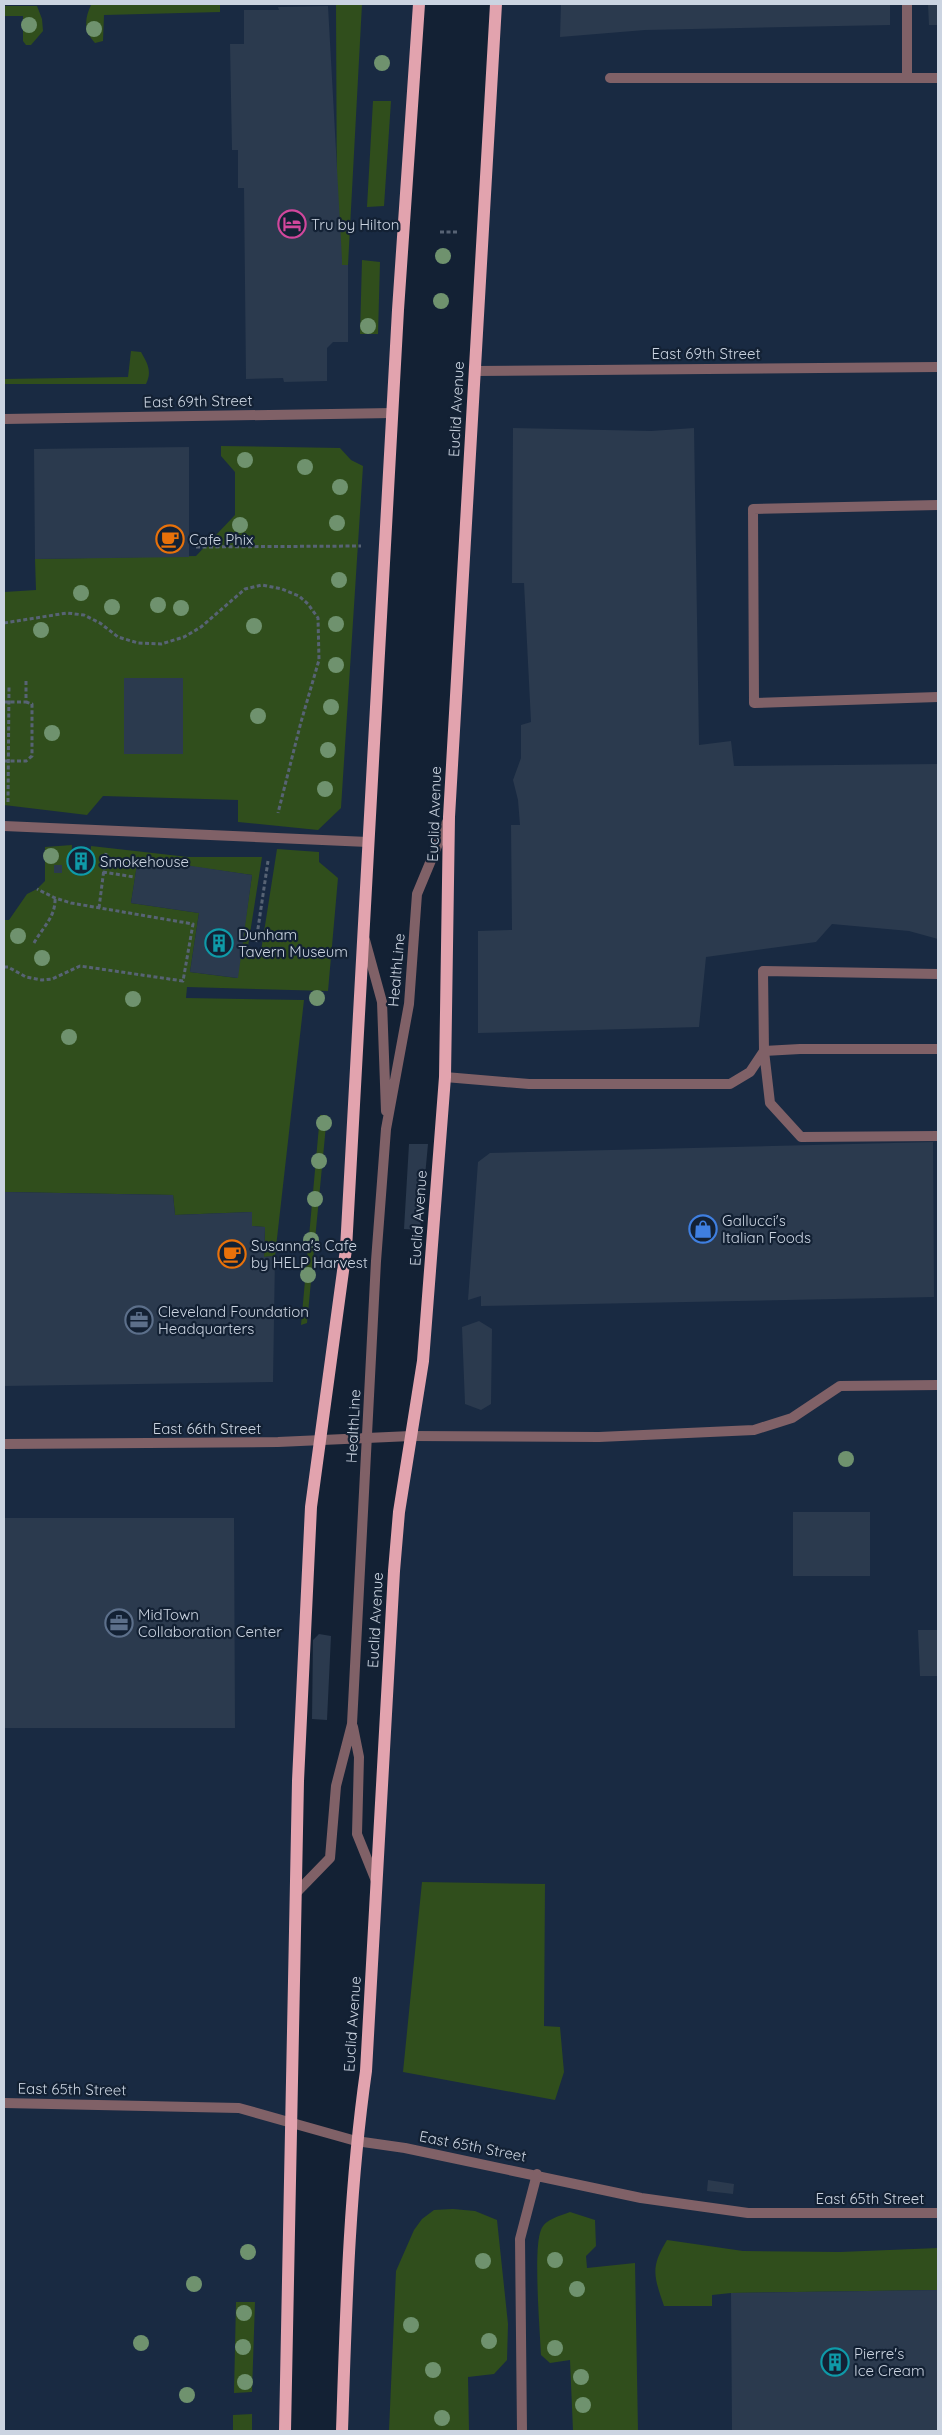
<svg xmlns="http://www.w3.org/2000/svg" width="942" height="2435" font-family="Quicksand,sans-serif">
<rect width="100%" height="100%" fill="#132134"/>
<path fill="#192a42" d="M 4,4 L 418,4 L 346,1249 L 311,1507 L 285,2431 L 4,2431 Z
M 496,4 L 938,4 L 938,2431 L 342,2431 L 356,2141 L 394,1571 L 411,1436 L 445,1077 L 449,817 Z"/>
<path fill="#304e1c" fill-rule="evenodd" d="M 220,4 L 220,12 L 104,15 L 103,41 L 95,43 C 84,31 84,20 91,5 Z
M 336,4 L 362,4 L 348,265 L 342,265 L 337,227 Z
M 4,6 L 37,6 L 42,19 L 43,31 L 31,45 L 26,45 L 23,41 L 23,16 L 4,16 Z
M 373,101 L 391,101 L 384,206 L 367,207 Z
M 362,260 L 380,262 L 378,334 L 360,334 Z
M 131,351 L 141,352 C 148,364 152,372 146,384 L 4,384 L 4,379 L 128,377 Z
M 221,446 L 340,448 L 351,460 L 363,466 L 341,808 L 318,830 L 238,822 L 238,800 L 103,796 L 87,815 L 4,805 L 4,592 L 36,590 L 35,559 L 196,556 L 235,515 L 235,472 L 221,456 Z
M 72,845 L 71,871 L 90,872 L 91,846 L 188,857 L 262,857 L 248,946 L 261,951 L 277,849 L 319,852 L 319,862 L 338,878 L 328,991 L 187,987 L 186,998 L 304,1000 L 275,1256 L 264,1257 L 265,1227 L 252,1226 L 252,1212 L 175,1215 L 173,1195 L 4,1192 L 4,920 L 9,920 L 27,894 L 37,889 L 45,881 L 45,847 ZM 138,859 L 252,875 L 237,978 L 190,972 L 199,913 L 131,903 Z
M 320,1115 L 327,1115 L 307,1323 L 301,1325 Z
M 422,1882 L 545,1884 L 544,2026 L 560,2027 L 564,2072 L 555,2100 L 403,2072 Z
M 453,2209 L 475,2211 L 497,2220 L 508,2324 L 507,2360 L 494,2374 L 468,2377 L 469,2431 L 389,2431 L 396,2271 L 414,2230 L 422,2219 L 434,2210 Z
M 570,2212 L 595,2220 L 596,2246 L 586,2256 L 587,2268 L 635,2263 L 638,2431 L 573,2431 L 570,2360 L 550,2363 L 541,2355 C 540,2330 533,2248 541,2230 C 545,2219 560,2216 570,2212 Z
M 667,2240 L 743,2251 L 840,2252 L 938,2248 L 938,2290 L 731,2293 L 712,2295 L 712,2306 L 664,2306 C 654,2276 650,2268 667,2240 Z
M 236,2302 L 255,2302 L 252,2392 L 234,2393 Z
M 252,2414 L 252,2431 L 233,2431 L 233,2415 Z"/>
<path fill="#2b3a4e" d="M 561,4 L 890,4 L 890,25 L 645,30 L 560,37 Z
M 928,4 L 938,4 L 938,25 L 929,25 Z
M 328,6 L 342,259 L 342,265 L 348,265 L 348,342 L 333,342 L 327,348 L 327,381 L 284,382 L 283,378 L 246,379 L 244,188 L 238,188 L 238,150 L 232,150 L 230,44 L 244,44 L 244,10 L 279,10 L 278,7 Z
M 513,428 L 651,431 L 694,428 L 699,745 L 731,741 L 734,766 L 938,764 L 938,939 L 909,931 L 832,924 L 816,942 L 706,957 L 699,1027 L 478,1033 L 478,931 L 512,930 L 511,825 L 520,825 L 518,800 L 513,780 L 521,758 L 521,725 L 531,722 L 524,583 L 512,583 Z
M 189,447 L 189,557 L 35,559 L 34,449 Z
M 124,678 L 183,678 L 183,754 L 124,754 Z
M 72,850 L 92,851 L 90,872 L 71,871 Z
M 138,858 L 252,875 L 238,978 L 190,972 L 199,913 L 131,903 Z
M 54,865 L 62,865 L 62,873 L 54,873 Z
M 933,1142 L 934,1297 L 481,1306 L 481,1296 L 468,1300 L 478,1162 L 490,1153 Z
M 409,1144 L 428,1144 L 420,1230 L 404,1229 Z
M 4,1192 L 173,1195 L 175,1215 L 252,1212 L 252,1226 L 265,1227 L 264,1257 L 275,1256 L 273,1382 L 4,1386 Z
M 479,1321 L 492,1329 L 491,1404 L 481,1410 L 465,1404 L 462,1327 Z
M 793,1512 L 870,1512 L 870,1576 L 793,1576 Z
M 4,1518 L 234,1518 L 235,1728 L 4,1728 Z
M 918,1630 L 938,1630 L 938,1676 L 920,1676 Z
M 319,1634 L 331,1636 L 327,1720 L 312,1719 L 313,1640 Z
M 708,2180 L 734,2184 L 733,2194 L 707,2191 Z
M 938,2290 L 938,2431 L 732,2431 L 731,2293 Z"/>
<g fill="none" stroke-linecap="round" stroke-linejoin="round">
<path stroke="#576374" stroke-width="3" stroke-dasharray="4 2.5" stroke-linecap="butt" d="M 440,232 L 457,232
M 196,547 L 361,546
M 4,623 L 67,613 L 84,615 L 100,623 L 118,637 L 138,643 L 161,644 L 184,637 L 201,627 L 245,589 L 262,585 L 282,589 L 299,596 L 308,604 L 318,618 L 319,660 L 301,722 L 278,813
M 4,702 L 26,702 L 26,680
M 4,761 L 26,761 L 32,756 L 32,704 L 26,702
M 8,802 L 9,686
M 103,872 L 134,877
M 99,908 L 106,853
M 256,942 L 268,861
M 34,943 C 42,928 56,917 55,898
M 4,967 L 8,967 L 26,977 L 42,980 L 52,979 L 80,966 L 183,981 L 193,924 L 71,903 L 55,898 L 37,889"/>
<path stroke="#806167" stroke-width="10" d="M 907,4 L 907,78
M 610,78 L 938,78
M 938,505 L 753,509 L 754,703 L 938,697
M 4,826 L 368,842
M 365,940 L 382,1002 L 386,1111
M 938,974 L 763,971 L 764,1051 L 770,1103 L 801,1137 L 938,1136
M 764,1051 L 800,1049 L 938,1049
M 445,1077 L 529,1084 L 730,1084 L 750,1072 L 764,1051
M 411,1436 L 599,1437 L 754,1430 L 792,1418 L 840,1386 L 938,1385
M 353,1727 L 359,1757 L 357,1834 L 376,1881
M 296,1893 L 330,1858 L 336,1786 L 352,1724 L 376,1261 L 386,1129 L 409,1004 L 417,894 L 447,822
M 356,2141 L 405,2148 L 641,2198 L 748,2213 L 938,2213
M 522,2431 L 520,2239 L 537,2174"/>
<path stroke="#806167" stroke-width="10" d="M 475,371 L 938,367
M 4,419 L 393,413
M 4,1444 L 278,1442 L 411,1436
M 4,2103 L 239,2108 L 356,2141"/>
<path stroke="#e2a3ae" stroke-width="12" d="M 285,2431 L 298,1781 L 311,1507 L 346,1249 L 398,310 L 419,4
M 342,2431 C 346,2310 349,2191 366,2071 L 394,1571 L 399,1512 L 423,1361 L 445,1077 L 449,817 L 496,4"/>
</g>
<g fill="#6f926e">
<circle cx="29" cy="25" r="8"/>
<circle cx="94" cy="29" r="8"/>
<circle cx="382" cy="63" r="8"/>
<circle cx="443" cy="256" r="8"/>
<circle cx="441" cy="301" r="8"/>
<circle cx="368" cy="326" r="8"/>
<circle cx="245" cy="460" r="8"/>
<circle cx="305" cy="467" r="8"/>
<circle cx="340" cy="487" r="8"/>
<circle cx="337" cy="523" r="8"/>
<circle cx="240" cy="525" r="8"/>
<circle cx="339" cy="580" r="8"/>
<circle cx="81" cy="593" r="8"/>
<circle cx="158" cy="605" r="8"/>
<circle cx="112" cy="607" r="8"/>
<circle cx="181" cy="608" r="8"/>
<circle cx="336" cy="624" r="8"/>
<circle cx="254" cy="626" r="8"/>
<circle cx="41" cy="630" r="8"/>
<circle cx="336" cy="665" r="8"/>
<circle cx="331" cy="707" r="8"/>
<circle cx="258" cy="716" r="8"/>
<circle cx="52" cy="733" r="8"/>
<circle cx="328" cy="750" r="8"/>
<circle cx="325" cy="789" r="8"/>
<circle cx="51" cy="856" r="8"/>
<circle cx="18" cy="936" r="8"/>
<circle cx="42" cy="958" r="8"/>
<circle cx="317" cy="998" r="8"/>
<circle cx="133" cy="999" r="8"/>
<circle cx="69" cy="1037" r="8"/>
<circle cx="324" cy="1123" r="8"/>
<circle cx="319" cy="1161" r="8"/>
<circle cx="315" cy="1199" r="8"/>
<circle cx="311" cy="1240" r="8"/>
<circle cx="308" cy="1275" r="8"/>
<circle cx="846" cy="1459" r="8"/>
<circle cx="248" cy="2252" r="8"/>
<circle cx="555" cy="2260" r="8"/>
<circle cx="483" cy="2261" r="8"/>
<circle cx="194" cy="2284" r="8"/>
<circle cx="577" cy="2289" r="8"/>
<circle cx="244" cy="2313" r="8"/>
<circle cx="411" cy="2325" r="8"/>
<circle cx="489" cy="2341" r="8"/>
<circle cx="141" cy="2343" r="8"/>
<circle cx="243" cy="2347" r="8"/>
<circle cx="555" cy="2348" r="8"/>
<circle cx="433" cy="2370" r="8"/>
<circle cx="581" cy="2377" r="8"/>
<circle cx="245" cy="2382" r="8"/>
<circle cx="187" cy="2395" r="8"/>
<circle cx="583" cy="2405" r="8"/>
<circle cx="442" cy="2418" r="8"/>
</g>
<defs>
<g id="hotel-ring" transform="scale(1.4375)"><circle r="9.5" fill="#132134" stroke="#d1479c" stroke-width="1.5"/><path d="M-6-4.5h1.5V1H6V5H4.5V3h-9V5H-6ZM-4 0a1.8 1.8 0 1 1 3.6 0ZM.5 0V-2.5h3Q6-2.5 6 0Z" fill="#d1479c"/></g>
<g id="cafe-ring" transform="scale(1.4375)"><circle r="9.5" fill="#132134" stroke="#e8710a" stroke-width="1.5"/><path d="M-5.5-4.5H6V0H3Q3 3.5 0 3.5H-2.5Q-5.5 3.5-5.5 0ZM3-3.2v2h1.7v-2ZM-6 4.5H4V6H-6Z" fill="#e8710a"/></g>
<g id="building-ring" transform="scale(1.4375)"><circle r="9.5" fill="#132134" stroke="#0f9aa8" stroke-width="1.5"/><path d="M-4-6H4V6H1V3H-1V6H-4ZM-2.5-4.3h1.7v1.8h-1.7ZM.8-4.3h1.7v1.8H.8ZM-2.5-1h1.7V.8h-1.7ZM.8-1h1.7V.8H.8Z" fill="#0f9aa8"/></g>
<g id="shop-ring" transform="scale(1.4375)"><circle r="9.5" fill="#132134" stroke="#3f7fe0" stroke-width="1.5"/><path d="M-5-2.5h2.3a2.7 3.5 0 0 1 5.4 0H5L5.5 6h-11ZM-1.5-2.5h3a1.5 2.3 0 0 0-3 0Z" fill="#3f7fe0"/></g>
<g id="office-ring" transform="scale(1.4375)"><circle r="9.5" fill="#132134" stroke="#5c6f8a" stroke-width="1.5"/><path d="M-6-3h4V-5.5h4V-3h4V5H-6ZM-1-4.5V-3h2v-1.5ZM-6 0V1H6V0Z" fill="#5c6f8a"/></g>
</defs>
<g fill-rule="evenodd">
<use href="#hotel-ring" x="292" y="224"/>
<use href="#cafe-ring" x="170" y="539"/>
<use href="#building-ring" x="81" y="861"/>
<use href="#building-ring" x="219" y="943"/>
<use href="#shop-ring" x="703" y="1229"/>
<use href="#cafe-ring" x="232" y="1254"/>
<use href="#office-ring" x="139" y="1320"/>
<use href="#office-ring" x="119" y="1623"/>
<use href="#building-ring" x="835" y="2362"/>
</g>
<g text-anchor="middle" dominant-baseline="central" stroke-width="4.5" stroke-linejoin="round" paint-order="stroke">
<g font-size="15" fill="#cbd4e1" stroke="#132134" text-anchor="start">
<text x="311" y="224">Tru by Hilton</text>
<text x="189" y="539">Cafe Phix</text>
<text x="100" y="861">Smokehouse</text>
<text x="238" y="934">Dunham<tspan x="238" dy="17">Tavern Museum</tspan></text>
<text x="722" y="1220">Gallucci's<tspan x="722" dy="17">Italian Foods</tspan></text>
<text x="251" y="1245">Susanna's Cafe<tspan x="251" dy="17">by HELP Harvest</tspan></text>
<text x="158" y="1311">Cleveland Foundation<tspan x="158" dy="17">Headquarters</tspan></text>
<text x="138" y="1614">MidTown<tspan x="138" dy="17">Collaboration Center</tspan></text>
<text x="854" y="2353">Pierre's<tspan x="854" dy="17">Ice Cream</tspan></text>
</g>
<g font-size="15" fill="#cbd4e1" stroke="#132134">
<text x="706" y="353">East 69th Street</text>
<text transform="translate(198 401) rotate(-1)">East 69th Street</text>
<text transform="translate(456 409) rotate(-87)">Euclid Avenue</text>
<text transform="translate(434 814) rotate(-88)">Euclid Avenue</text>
<text transform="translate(396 970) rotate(-85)">HealthLine</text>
<text transform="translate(418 1218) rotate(-86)">Euclid Avenue</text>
<text transform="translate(353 1426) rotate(-87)">HealthLine</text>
<text x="207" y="1428">East 66th Street</text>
<text transform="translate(375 1620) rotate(-87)">Euclid Avenue</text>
<text transform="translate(352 2024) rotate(-86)">Euclid Avenue</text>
<text transform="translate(72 2089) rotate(1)">East 65th Street</text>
<text transform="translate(473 2146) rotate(11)">East 65th Street</text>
<text x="870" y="2198">East 65th Street</text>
</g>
</g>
<rect width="942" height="2435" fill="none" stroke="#cbd4e1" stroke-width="10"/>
</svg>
